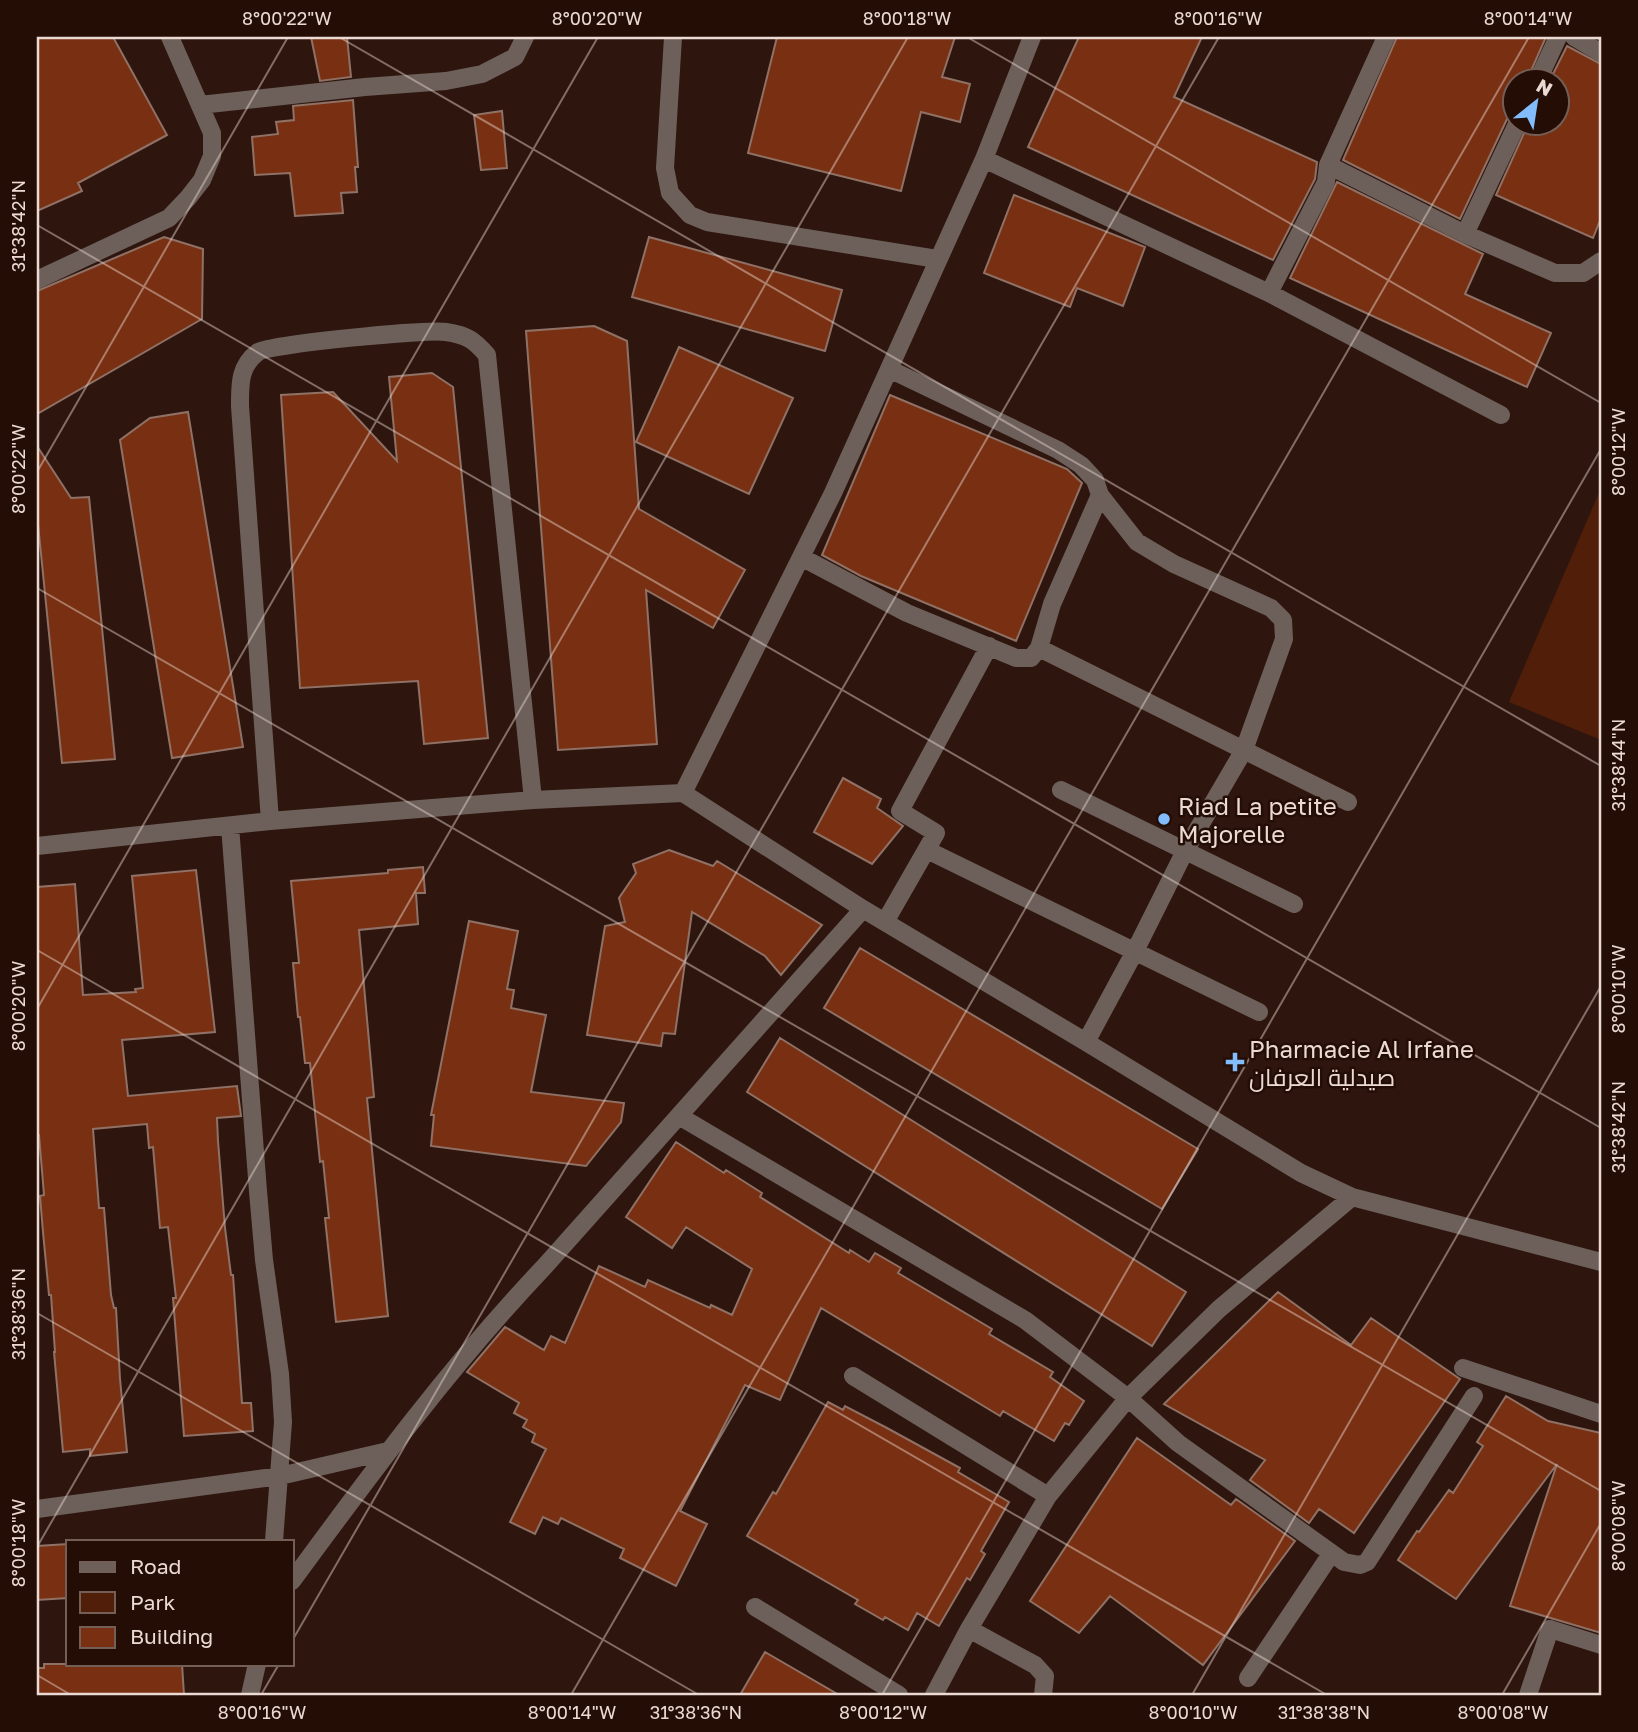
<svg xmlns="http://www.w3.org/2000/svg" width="1638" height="1732" font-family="'Golos Text',Cairo,sans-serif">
<rect width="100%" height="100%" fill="#2e160e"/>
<path fill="#511e09" d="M 1601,488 L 1601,740 L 1509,702 Z"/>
<path fill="#793012" stroke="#8f7166" stroke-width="2" d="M 37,37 L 113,37 L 167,135 L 78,183 L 82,191 L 37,211 Z
M 311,37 L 347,37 L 351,77 L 320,81 Z
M 777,37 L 955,37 L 942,77 L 970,84 L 960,122 L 921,112 L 901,191 L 748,153 Z
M 1079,37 L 1202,37 L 1174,97 L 1317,162 L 1315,179 L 1273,260 L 1028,147 Z
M 1397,37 L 1546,37 L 1527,80 L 1516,80 L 1516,111 L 1508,117 L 1460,219 L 1343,160 Z
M 1567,46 L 1601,64 L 1601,218 L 1593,238 L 1496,195 L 1529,122 L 1558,122 L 1558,80 L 1550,80 Z
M 353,100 L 358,167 L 355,167 L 357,192 L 341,193 L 343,213 L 295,216 L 290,173 L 255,175 L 252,137 L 278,134 L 276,122 L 294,120 L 293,106 Z
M 502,111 L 507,168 L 481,170 L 474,115 Z
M 1337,182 L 1483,254 L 1465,294 L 1551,333 L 1527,387 L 1290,278 Z
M 1014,195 L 1145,247 L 1123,306 L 1077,288 L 1070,307 L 984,273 Z
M 164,237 L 203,249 L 202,319 L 37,414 L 37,291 Z
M 649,237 L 842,290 L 825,351 L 632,297 Z
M 594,326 L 627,341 L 639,509 L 745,570 L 713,628 L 646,590 L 657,744 L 558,750 L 526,331 Z
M 679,347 L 793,398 L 749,494 L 636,442 Z
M 432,373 L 453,387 L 488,738 L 424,744 L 418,681 L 300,688 L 281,395 L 333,392 L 397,461 L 389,377 Z
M 890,395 L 1067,469 L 1082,483 L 1016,641 L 861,576 L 822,555 Z
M 188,412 L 243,747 L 172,758 L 120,440 L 150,418 Z
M 37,446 L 71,498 L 89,497 L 115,759 L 62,763 L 37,514 Z
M 843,778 L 881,799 L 877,808 L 903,826 L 872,864 L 814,832 Z
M 669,850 L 713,866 L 717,861 L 822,925 L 781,975 L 765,956 L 692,912 L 675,1034 L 663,1033 L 661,1046 L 587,1035 L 605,926 L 625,922 L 619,898 L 636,873 L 633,864 Z
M 423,867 L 425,893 L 416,893 L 418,924 L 359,930 L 374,1097 L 367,1098 L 388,1316 L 336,1322 L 325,1218 L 329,1218 L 323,1161 L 320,1162 L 310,1063 L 305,1063 L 300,1017 L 298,1017 L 293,963 L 299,963 L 291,881 L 388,873 L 388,870 Z
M 196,870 L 215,1032 L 122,1040 L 128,1096 L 237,1086 L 241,1116 L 217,1118 L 218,1141 L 225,1228 L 231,1275 L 233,1275 L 242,1403 L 251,1403 L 253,1431 L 184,1436 L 173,1298 L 176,1298 L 168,1227 L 160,1228 L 153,1147 L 149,1148 L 147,1124 L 93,1129 L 99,1208 L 104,1208 L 111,1295 L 114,1308 L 116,1308 L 120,1379 L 127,1452 L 90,1456 L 90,1449 L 63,1452 L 54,1352 L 55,1352 L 51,1295 L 49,1295 L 43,1232 L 40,1196 L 44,1195 L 39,1135 L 37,1135 L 37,887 L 75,884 L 83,995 L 136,992 L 135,989 L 143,988 L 132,876 Z
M 469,921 L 518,931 L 507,989 L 514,990 L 511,1008 L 546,1015 L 531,1092 L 624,1103 L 621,1122 L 586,1166 L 431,1146 L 434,1115 L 431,1115 Z
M 860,948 L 1198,1149 L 1162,1209 L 824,1008 Z
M 780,1038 L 1186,1292 L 1152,1346 L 747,1092 Z
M 676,1142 L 724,1173 L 726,1170 L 762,1193 L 760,1197 L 849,1253 L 850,1250 L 869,1262 L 875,1253 L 901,1268 L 898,1273 L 992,1329 L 989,1334 L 1053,1372 L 1050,1377 L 1084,1401 L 1069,1425 L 1065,1423 L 1054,1441 L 1003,1411 L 1000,1416 L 821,1308 L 780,1400 L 745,1385 L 680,1511 L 707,1524 L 676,1586 L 620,1558 L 624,1549 L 561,1518 L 558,1524 L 543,1517 L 535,1534 L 510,1522 L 546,1449 L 532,1442 L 535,1434 L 523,1427 L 527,1420 L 514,1413 L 519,1403 L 467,1372 L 505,1327 L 544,1350 L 551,1336 L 565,1343 L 599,1266 L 645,1287 L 648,1280 L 710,1308 L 711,1305 L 732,1315 L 752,1269 L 686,1227 L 672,1248 L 626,1217 Z
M 1278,1292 L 1351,1345 L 1371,1318 L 1460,1379 L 1354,1533 L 1319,1509 L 1309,1523 L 1250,1480 L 1265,1460 L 1164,1404 Z
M 1506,1396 L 1548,1421 L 1601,1433 L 1601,1633 L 1510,1606 L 1557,1464 L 1456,1599 L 1398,1560 L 1417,1531 L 1419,1532 L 1449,1490 L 1453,1493 L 1483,1446 L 1477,1442 Z
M 828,1402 L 843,1410 L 845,1406 L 887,1428 L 960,1468 L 958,1472 L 1009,1502 L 981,1551 L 985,1554 L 970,1580 L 967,1578 L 939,1626 L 917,1613 L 908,1630 L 885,1617 L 883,1620 L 855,1604 L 858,1600 L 747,1536 L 773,1492 L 776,1494 Z
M 1137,1438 L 1231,1505 L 1236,1499 L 1295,1541 L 1203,1665 L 1110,1596 L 1079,1633 L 1030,1601 Z
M 68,1544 L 68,1598 L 37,1600 L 37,1546 Z
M 765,1652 L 839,1695 L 740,1695 Z
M 44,1664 L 182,1664 L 184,1695 L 37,1695 L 37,1668 L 44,1668 Z"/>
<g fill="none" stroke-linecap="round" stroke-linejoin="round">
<path stroke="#6d605b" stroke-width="18" d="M 1528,1695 L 1550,1629"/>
<path stroke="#6d605b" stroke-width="18" d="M 673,37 L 665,168 L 670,193 L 690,215 L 707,222 L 937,259
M 1574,37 L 1601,53
M 1538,80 L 1558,37
M 200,105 L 365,87 L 446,81 L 482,74 L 515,57 L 525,37
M 984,159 L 1269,293 L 1501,415
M 1328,165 L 1465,234 L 1555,273 L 1583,273 L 1601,261
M 1465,234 L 1518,122
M 37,280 L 169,218 L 188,198 L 202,180 L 212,156 L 212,133 L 170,37
M 1269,293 L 1326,182 L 1328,165 L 1386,37
M 889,369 L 1058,450 L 1081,465 L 1095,480 L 1100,495 L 1137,542 L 1174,564 L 1271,608 L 1283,620 L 1284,639 L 1244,750 L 1185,851 L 1134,953 L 1086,1042
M 801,557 L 907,613 L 1016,658 L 1031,658 L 1039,648 L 1052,604 L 1100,495
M 1039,648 L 1348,802
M 1061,790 L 1294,904
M 683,793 L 833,493 L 984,159 L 1032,37
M 270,821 L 240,406 C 240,385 239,366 258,352 C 270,344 428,329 446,332 C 467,335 474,340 487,355 L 533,800
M 230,826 L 258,1191 L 264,1260 L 280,1374 L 283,1422 L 274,1541
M 37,846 L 270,821 L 533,800 L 683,793 L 863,909 L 1086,1042 L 1301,1173 L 1352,1197 L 1601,1262
M 927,850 L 1259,1012
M 885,922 L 936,833 L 900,811 L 989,646
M 679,1116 L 1025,1320 L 1128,1398 L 1178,1443 L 1344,1562 L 1360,1565 L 1367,1562 L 1474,1396
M 1463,1368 L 1601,1414
M 853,1376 L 1048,1496
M 37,1509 L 280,1476 L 388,1451
M 292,1581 C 372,1472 452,1364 545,1266 L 863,909
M 755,1607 L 899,1695
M 969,1629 L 1035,1665 L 1045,1676 L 1043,1695
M 1550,1629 L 1601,1645
M 1248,1678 L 1331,1554
M 250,1695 L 257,1664
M 934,1695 L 969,1629 L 1048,1496 L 1128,1398 L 1219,1309 L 1352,1197"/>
</g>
<path fill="none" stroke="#ebdad3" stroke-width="2" stroke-opacity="0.45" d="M 339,37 L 1601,766M 967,37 L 1601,403M 1595,37 L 1601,40M 37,225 L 1601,1128M 37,472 L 288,37M 37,588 L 1601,1491M 37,950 L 1327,1695M 37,1009 L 598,37M 37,1313 L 699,1695M 37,1547 L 908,37M 292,1641 L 1219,37M 37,1675 L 71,1695M 261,1695 L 279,1664M 571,1695 L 1529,37M 882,1695 L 1601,449M 1192,1695 L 1601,986M 1502,1695 L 1601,1523"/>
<g fill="#82bcfa" stroke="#240d05" stroke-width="2.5">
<circle cx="1164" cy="819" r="7"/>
<path d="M1231.5 1051.5h7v7h7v7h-7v7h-7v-7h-7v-7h7z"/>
</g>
<g text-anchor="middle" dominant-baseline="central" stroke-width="5" stroke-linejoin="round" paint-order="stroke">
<g font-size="24" fill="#ebdad3" stroke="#240d05" text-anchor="start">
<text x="1178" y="805">Riad La petite<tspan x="1178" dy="28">Majorelle</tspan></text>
<text x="1249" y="1048">Pharmacie Al Irfane<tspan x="1249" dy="28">صيدلية العرفان</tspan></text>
</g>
</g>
<rect width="1638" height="1732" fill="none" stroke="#240d05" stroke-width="77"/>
<rect x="66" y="1540" width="228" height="126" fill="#240d05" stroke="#745f57" stroke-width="2"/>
<rect x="80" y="1562" width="35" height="10" fill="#6d605b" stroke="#745f57" stroke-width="2"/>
<text x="130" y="1574" font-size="21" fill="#ebdad3">Road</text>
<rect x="80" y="1592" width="35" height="21" fill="#511e09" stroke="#745f57" stroke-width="2"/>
<text x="130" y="1610" font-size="21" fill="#ebdad3">Park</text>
<rect x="80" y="1627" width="35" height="21" fill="#793012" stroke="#745f57" stroke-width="2"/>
<text x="130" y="1644" font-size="21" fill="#ebdad3">Building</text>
<g transform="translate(1536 102) rotate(30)"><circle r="33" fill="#240d05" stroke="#745f57" stroke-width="2"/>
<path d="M0-5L12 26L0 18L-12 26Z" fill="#82bcfa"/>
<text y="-10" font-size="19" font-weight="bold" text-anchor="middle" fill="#ebdad3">N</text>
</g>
<rect x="38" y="38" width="1562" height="1656" fill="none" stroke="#ebdad3" stroke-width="2.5"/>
<g font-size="18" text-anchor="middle" fill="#ebdad3">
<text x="287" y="25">8°00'22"W</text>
<text x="597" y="25">8°00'20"W</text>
<text x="907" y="25">8°00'18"W</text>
<text x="1218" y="25">8°00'16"W</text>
<text x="1528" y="25">8°00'14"W</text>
<text transform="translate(19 226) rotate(-90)" y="6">31°38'42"N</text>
<text transform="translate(1619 452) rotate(-90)" y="6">8°00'12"W</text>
<text transform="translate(19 469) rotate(-90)" y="6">8°00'22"W</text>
<text transform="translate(1619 765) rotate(-90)" y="6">31°38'44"N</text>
<text transform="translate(1619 989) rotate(-90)" y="6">8°00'10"W</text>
<text transform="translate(19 1006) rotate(-90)" y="6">8°00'20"W</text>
<text transform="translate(1619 1127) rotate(-90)" y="6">31°38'42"N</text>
<text transform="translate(19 1314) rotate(-90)" y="6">31°38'36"N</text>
<text transform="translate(1619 1526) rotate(-90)" y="6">8°00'08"W</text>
<text transform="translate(19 1543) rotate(-90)" y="6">8°00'18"W</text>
<text x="262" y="1719">8°00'16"W</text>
<text x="572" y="1719">8°00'14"W</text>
<text x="696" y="1719">31°38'36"N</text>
<text x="883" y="1719">8°00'12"W</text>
<text x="1193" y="1719">8°00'10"W</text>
<text x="1324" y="1719">31°38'38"N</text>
<text x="1503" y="1719">8°00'08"W</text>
</g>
</svg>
